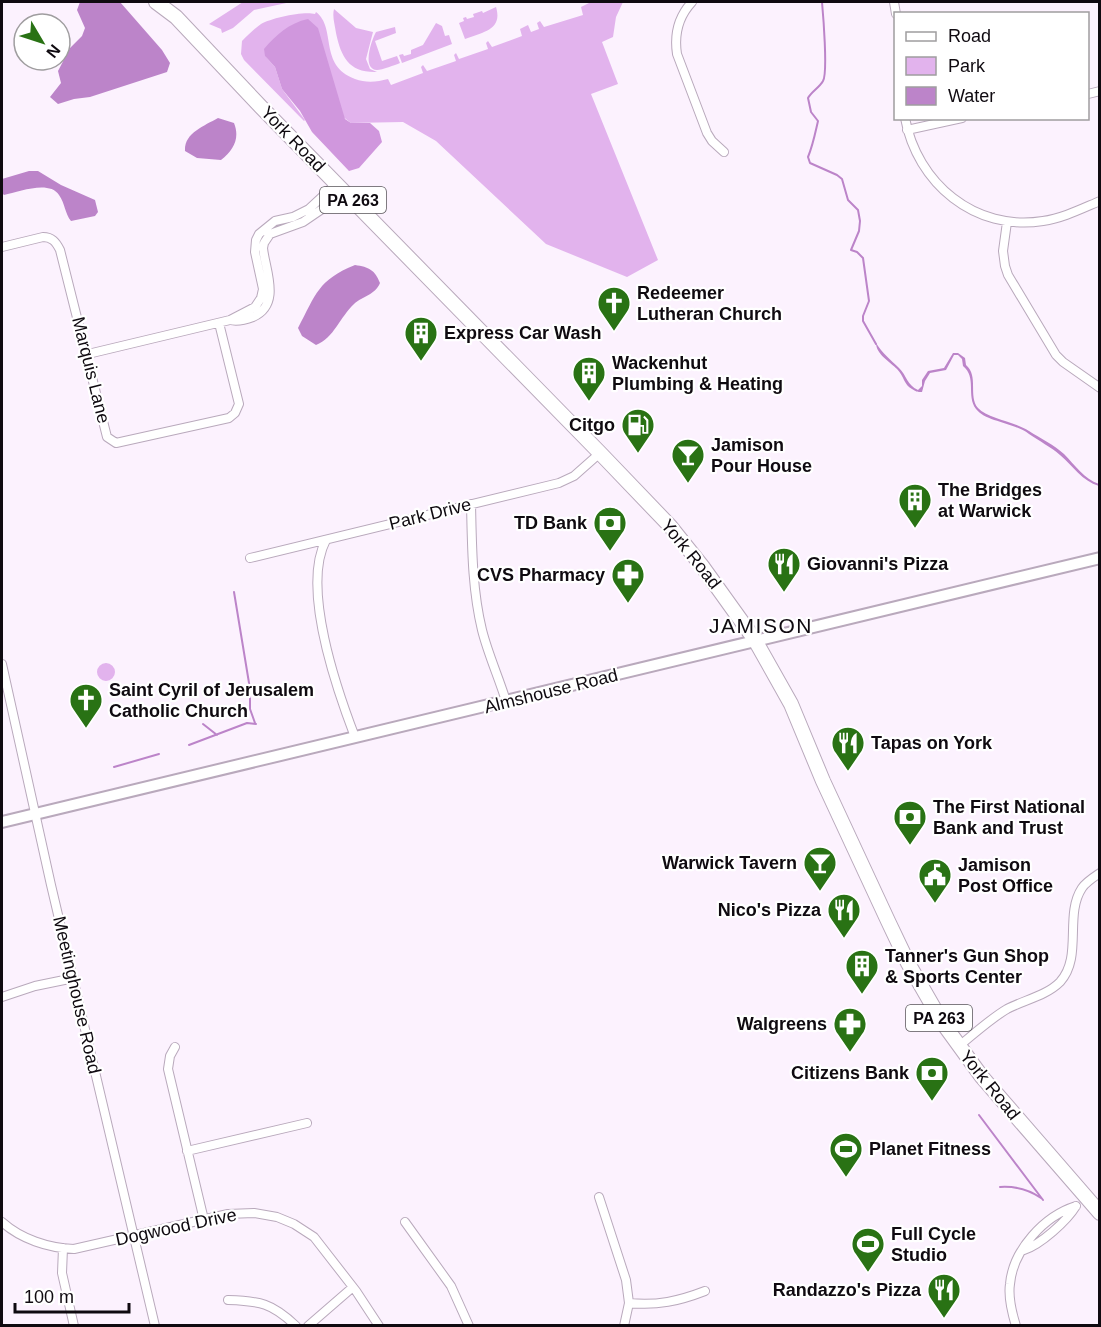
<svg xmlns="http://www.w3.org/2000/svg" width="1101" height="1327" font-family="Arial,sans-serif">
<rect width="100%" height="100%" fill="#fcf2fe"/>
<path fill="#e2b3ed" d="M 243,2 L 291,2 L 254,10 L 233,28 L 222,33 L 221,29 L 209,24 Z
M 589,2 L 623,2 L 616,17 L 613,37 L 602,42 L 618,84 L 591,94 L 658,260 L 627,277 L 546,244 L 436,141 L 403,122 L 351,123 L 265,56 L 275,67 L 282,89 L 305,120 L 304,121 L 244,60 L 241,54 L 242,41 C 248,35 254,29 261,24 C 272,18 303,11 315,14 L 316,12 C 337,28 318,65 355,79 C 366,83 377,82 388,79 L 391,85 L 423,73 L 421,67 L 423,65 L 427,71 L 456,61 L 454,55 L 456,53 L 459,59 L 488,49 L 486,43 L 488,41 L 492,47 L 522,36 L 520,29 L 528,25 L 531,32 L 539,29 L 537,23 L 540,21 L 544,27 L 583,15 L 581,7 L 589,3 Z
M 496,7 C 503,30 483,32 465,39 L 459,23 L 464,21 L 463,18 L 466,17 L 467,19 L 474,17 L 473,14 L 482,11 L 483,13 Z
M 334,9 L 356,28 L 373,32 L 366,59 L 370,69 L 377,72 C 349,73 341,57 336,33 C 335,25 332,17 334,9 Z
M 436,23 L 442,26 L 445,36 L 449,35 L 452,44 L 402,63 L 399,55 L 403,54 L 404,56 L 411,54 L 411,50 L 423,45 Z
M 395,27 L 396,33 L 375,41 L 382,61 L 397,56 L 400,63 C 395,65 382,70 377,70 C 361,69 372,39 376,32 Z
M97 672a9 9 0 1 1 18 0a9 9 0 1 1-18 0Z"/>
<path fill="#d097dd" d="M 308,19 L 318,28 L 345,119 L 351,123 L 370,123 L 379,131 L 382,142 L 359,168 L 349,171 L 312,132 L 300,111 L 282,89 L 275,67 L 265,56 L 264,49 C 276,35 289,23 308,19 Z"/>
<path fill="#bc84c9" d="M 80,2 L 120,2 L 162,50 L 170,63 L 167,72 L 90,97 L 74,99 L 58,104 L 50,97 L 61,83 L 58,71 L 70,48 L 82,36 L 85,28 L 77,10 Z
M 218,118 L 234,123 C 240,138 234,150 221,160 L 197,158 L 185,151 C 184,133 204,126 218,118 Z
M 29,171 L 38,171 L 61,185 L 95,200 L 98,212 L 95,216 L 71,221 C 65,214 65,203 59,195 C 49,180 19,192 4,195 L 2,193 L 2,179 Z
M 355,265 C 369,267 375,270 380,283 C 375,295 363,296 354,304 C 340,317 334,338 316,345 L 302,336 L 298,328 C 316,294 318,280 355,265 Z
M 876,343 C 882,353 891,360 899,368 C 907,376 907,385 918,390 L 922,386 L 922,380 L 928,371 L 944,368 L 953,353 L 958,353 L 965,358 L 966,365 C 979,376 968,396 978,408 C 988,419 1014,421 1029,431 C 1040,438 1054,445 1064,454 C 1075,465 1084,479 1099,484 L 1099,486 C 1082,481 1073,466 1060,455 C 1051,447 1039,441 1029,434 C 1013,422 986,422 976,409 C 966,396 977,377 963,366 L 962,359 L 958,355 L 954,355 L 946,370 L 930,373 L 925,381 L 922,392 C 917,392 917,392 912,389 C 904,385 904,376 897,369 C 890,362 876,354 876,343 Z"/>
<g fill="none" stroke-linecap="round" stroke-linejoin="round">
<path stroke="#bc84c9" stroke-width="2" d="M 822,2 C 823,13 828,73 823,81 C 819,88 812,91 808,98 L 811,112 L 818,121 C 815,134 813,145 808,157 L 810,163 L 837,175 L 842,179 L 848,200 L 858,210 L 860,221 L 859,231 L 851,250 L 857,252 L 863,258 L 869,301 L 863,316 L 863,321 L 876,344
M 234,592 L 250,689 L 250,709 L 255,723
M 203,724 L 217,735
M 189,745 L 247,723 L 256,724
M 114,767 L 159,754
M 979,1115 L 1043,1200
M 1000,1187 C 1016,1186 1028,1189 1041,1198"/>
<g stroke="#b9a9bc" stroke-width="10">
<path id="minor" d="M 692,2 C 678,17 674,34 677,54 L 707,133 L 712,141 L 724,152
M 894,2 L 896,14
M 1088,94 L 1100,91
M 905,118 C 917,183 975,232 1043,221 C 1063,218 1081,209 1100,201
M 907,130 L 962,118
M 1007,222 L 1003,251 L 1005,266 L 1008,275 L 1056,355 L 1063,362 L 1100,388
M 2,247 L 43,237 C 52,237 56,242 60,250 L 107,437 L 116,443 L 229,418 L 235,413 L 239,404 L 219,323
M 230,320 C 238,322 245,320 253,317 C 282,304 265,270 263,248 L 264,243 L 270,234 L 303,222 L 325,207 L 342,189
M 88,354 L 230,320 L 255,307 L 261,298 L 263,289 L 255,252 L 256,240 L 259,234 L 275,221 L 293,217 L 309,209 L 336,184
M 471,504 C 472,546 472,589 482,630 C 488,654 499,678 506,701
M 326,540 C 301,587 337,690 355,737
M 250,558 L 559,483 L 574,476 L 600,453
M 2,664 L 51,885 L 155,1326
M 2,997 L 35,986 L 74,978
M 959,1046 C 974,1034 990,1019 1007,1009 C 1024,1000 1046,996 1060,982 C 1083,957 1064,915 1082,888 C 1086,882 1094,877 1100,873
M 175,1047 L 170,1056 L 168,1069 L 204,1220
M 187,1151 L 307,1123
M 599,1197 L 626,1280 L 629,1303 L 624,1326
M 2,1222 C 21,1239 48,1248 74,1249 L 228,1214 L 254,1213 L 277,1217 L 294,1224 L 314,1237 L 356,1291 L 379,1326
M 405,1222 L 451,1286 L 469,1326
M 63,1248 L 62,1273 L 74,1326
M 1024,1250 C 1040,1245 1067,1221 1076,1206
M 228,1300 C 260,1301 272,1303 296,1326
M 629,1303 C 657,1306 679,1301 705,1291
M 308,1326 L 353,1287
M 1016,1326 C 1012,1313 1008,1297 1010,1284 C 1013,1250 1044,1216 1076,1206"/>
</g>
<g stroke="#b9a9bc" stroke-width="14">
<path id="secondary" d="M 2,822 L 1100,558"/>
</g>
<g stroke="#b9a9bc" stroke-width="16">
<path id="trunk" d="M 156,2 L 176,17 L 261,107 L 601,454 L 670,526 L 702,566 L 755,640 L 791,704 L 823,781 L 888,921 L 908,963 L 942,1022 L 982,1077 L 1100,1213"/>
</g>
<use href="#minor" stroke="#fff" stroke-width="8"/>
<use href="#secondary" stroke="#fff" stroke-width="10"/>
<use href="#trunk" stroke="#fff" stroke-width="14"/>
</g>
<defs>
<g id="church-pin" transform="scale(1.725)"><path d="M0 17L-7.5 6A9.5 9.5 0 1 1 7.5 6Z" fill="#297214" stroke="#fff"/><path d="M-1.2-6h2.4v3.5h3.3v2.4h-3.3V6h-2.4V-.1h-3.3v-2.4h3.3Z" fill="#fff"/></g>
<g id="building-pin" transform="scale(1.725)"><path d="M0 17L-7.5 6A9.5 9.5 0 1 1 7.5 6Z" fill="#297214" stroke="#fff"/><path d="M-4-6H4V6H1V3H-1V6H-4ZM-2.5-4.3h1.7v1.8h-1.7ZM.8-4.3h1.7v1.8H.8ZM-2.5-1h1.7V.8h-1.7ZM.8-1h1.7V.8H.8Z" fill="#fff"/></g>
<g id="fuel-pin" transform="scale(1.725)"><path d="M0 17L-7.5 6A9.5 9.5 0 1 1 7.5 6Z" fill="#297214" stroke="#fff"/><path d="M-5.5-6h7V0h2V4h1.3V-2.5L3-4.5l.8-.8L6-3V5H2.5V1h-1V6h-7ZM-4.2-4.7v3.2H.2V-4.7Z" fill="#fff"/></g>
<g id="bar-pin" transform="scale(1.725)"><path d="M0 17L-7.5 6A9.5 9.5 0 1 1 7.5 6Z" fill="#297214" stroke="#fff"/><path d="M-6-5H6L.8 .8V4.5H3.5V6h-7V4.5H-.8V.8Z" fill="#fff"/></g>
<g id="bank-pin" transform="scale(1.725)"><path d="M0 17L-7.5 6A9.5 9.5 0 1 1 7.5 6Z" fill="#297214" stroke="#fff"/><path d="M-6-4H6V4H-6ZM0-2.3a2.3 2.3 0 1 0 0 4.6a2.3 2.3 0 1 0 0-4.6Z" fill="#fff"/></g>
<g id="restaurant-pin" transform="scale(1.725)"><path d="M0 17L-7.5 6A9.5 9.5 0 1 1 7.5 6Z" fill="#297214" stroke="#fff"/><path d="M-5-6h1v4h1v-4h1v4h1v-4h1v5L-1.5 .5V6h-2V.5L-5-1ZM5-6V6H3V1.5H1.5Q1.5-4 5-6Z" fill="#fff"/></g>
<g id="pharmacy-pin" transform="scale(1.725)"><path d="M0 17L-7.5 6A9.5 9.5 0 1 1 7.5 6Z" fill="#297214" stroke="#fff"/><path d="M-2-6h4v4h4v4h-4v4h-4v-4h-4v-4h4Z" fill="#fff"/></g>
<g id="civic-pin" transform="scale(1.725)"><path d="M0 17L-7.5 6A9.5 9.5 0 1 1 7.5 6Z" fill="#297214" stroke="#fff"/><path d="M-.6-6.5H3V-4.5H.6V-3L4-1V1h2V6H-6V1h2V-1L-.6-3ZM-1.2 2.5V6h2.4V2.5Z" fill="#fff"/></g>
<g id="stadium-pin" transform="scale(1.725)"><path d="M0 17L-7.5 6A9.5 9.5 0 1 1 7.5 6Z" fill="#297214" stroke="#fff"/><path d="M0-5a6.5 5 0 1 0 0 10a6.5 5 0 1 0 0-10ZM-3.5-1.8h7v3.6h-7Z" fill="#fff"/></g>
</defs>
<g fill-rule="evenodd">
<use href="#church-pin" x="614" y="303"/>
<use href="#building-pin" x="421" y="333"/>
<use href="#building-pin" x="589" y="373"/>
<use href="#fuel-pin" x="638" y="425"/>
<use href="#bar-pin" x="688" y="455"/>
<use href="#building-pin" x="915" y="500"/>
<use href="#bank-pin" x="610" y="523"/>
<use href="#restaurant-pin" x="784" y="564"/>
<use href="#pharmacy-pin" x="628" y="575"/>
<use href="#church-pin" x="86" y="700"/>
<use href="#restaurant-pin" x="848" y="743"/>
<use href="#bank-pin" x="910" y="817"/>
<use href="#bar-pin" x="820" y="863"/>
<use href="#civic-pin" x="935" y="875"/>
<use href="#restaurant-pin" x="844" y="910"/>
<use href="#building-pin" x="862" y="966"/>
<use href="#pharmacy-pin" x="850" y="1024"/>
<use href="#bank-pin" x="932" y="1073"/>
<use href="#stadium-pin" x="846" y="1149"/>
<use href="#stadium-pin" x="868" y="1244"/>
<use href="#restaurant-pin" x="944" y="1290"/>
</g>
<g text-anchor="middle" dominant-baseline="central" stroke-width="4.5" stroke-linejoin="round" paint-order="stroke">
<g fill="#fff" stroke="#575458" stroke-width="1.5">
<rect x="320" y="187" width="66" height="26" rx="4.5"/>
<rect x="906" y="1005" width="66" height="26" rx="4.5"/>
</g>
<g font-size="16" font-weight="bold" fill="#0f0a10">
<text x="353" y="200">PA 263</text>
<text x="939" y="1018">PA 263</text>
</g>
<g font-size="18" fill="#0f0a10" stroke="#fff">
<text transform="translate(293 139) rotate(46)">York Road</text>
<text transform="translate(91 370) rotate(76)">Marquis Lane</text>
<text transform="translate(430 514) rotate(-14)">Park Drive</text>
<text transform="translate(691 554) rotate(51)">York Road</text>
<text transform="translate(551 691) rotate(-14)">Almshouse Road</text>
<text transform="translate(77 995) rotate(77)">Meetinghouse Road</text>
<text transform="translate(990 1085) rotate(51)">York Road</text>
<text transform="translate(176 1227) rotate(-12)">Dogwood Drive</text>
</g>
<g font-size="18" font-weight="bold" fill="#0f0a10" stroke="#fff" text-anchor="start">
<text x="637" y="293">Redeemer<tspan x="637" dy="21">Lutheran Church</tspan></text>
<text x="444" y="333">Express Car Wash</text>
<text x="612" y="363">Wackenhut<tspan x="612" dy="21">Plumbing &amp; Heating</tspan></text>
<text x="615" y="425" text-anchor="end">Citgo</text>
<text x="711" y="445">Jamison<tspan x="711" dy="21">Pour House</tspan></text>
<text x="938" y="490">The Bridges<tspan x="938" dy="21">at Warwick</tspan></text>
<text x="587" y="523" text-anchor="end">TD Bank</text>
<text x="807" y="564">Giovanni's Pizza</text>
<text x="605" y="575" text-anchor="end">CVS Pharmacy</text>
<text x="109" y="690">Saint Cyril of Jerusalem<tspan x="109" dy="21">Catholic Church</tspan></text>
<text x="871" y="743">Tapas on York</text>
<text x="933" y="807">The First National<tspan x="933" dy="21">Bank and Trust</tspan></text>
<text x="797" y="863" text-anchor="end">Warwick Tavern</text>
<text x="958" y="865">Jamison<tspan x="958" dy="21">Post Office</tspan></text>
<text x="821" y="910" text-anchor="end">Nico's Pizza</text>
<text x="885" y="956">Tanner's Gun Shop<tspan x="885" dy="21">&amp; Sports Center</tspan></text>
<text x="827" y="1024" text-anchor="end">Walgreens</text>
<text x="909" y="1073" text-anchor="end">Citizens Bank</text>
<text x="869" y="1149">Planet Fitness</text>
<text x="891" y="1234">Full Cycle<tspan x="891" dy="21">Studio</tspan></text>
<text x="921" y="1290" text-anchor="end">Randazzo's Pizza</text>
</g>
<g font-size="21" letter-spacing="1.5" fill="#0f0a10" stroke="#fff">
<text x="761" y="625">JAMISON</text>
</g>
</g>
<rect width="1101" height="1327" fill="none" stroke="#0f0a10" stroke-width="6"/>
<rect x="894" y="12" width="195" height="108" fill="#ffffff" stroke="#9f9d9f" stroke-width="1.5"/>
<rect x="906" y="32" width="30" height="9" fill="#ffffff" stroke="#9f9d9f" stroke-width="1.5"/>
<text x="948" y="42" font-size="18" fill="#0f0a10">Road</text>
<rect x="906" y="57" width="30" height="18" fill="#e2b3ed" stroke="#9f9d9f" stroke-width="1.5"/>
<text x="948" y="72" font-size="18" fill="#0f0a10">Park</text>
<rect x="906" y="87" width="30" height="18" fill="#bc84c9" stroke="#9f9d9f" stroke-width="1.5"/>
<text x="948" y="102" font-size="18" fill="#0f0a10">Water</text>
<g transform="translate(42 42) rotate(129)"><circle r="28" fill="#ffffff" stroke="#9f9d9f" stroke-width="1.5"/>
<path d="M0-4.5L10 22L0 15L-10 22Z" fill="#297214"/>
<text y="-9" font-size="16" font-weight="bold" text-anchor="middle" fill="#0f0a10">N</text>
</g>
<path d="M15 1303v9h114v-9" fill="none" stroke="#0f0a10" stroke-width="3"/>
<text x="24" y="1303" font-size="18" fill="#0f0a10" stroke="#ffffff" stroke-width="4.5" paint-order="stroke">100 m</text>
</svg>
